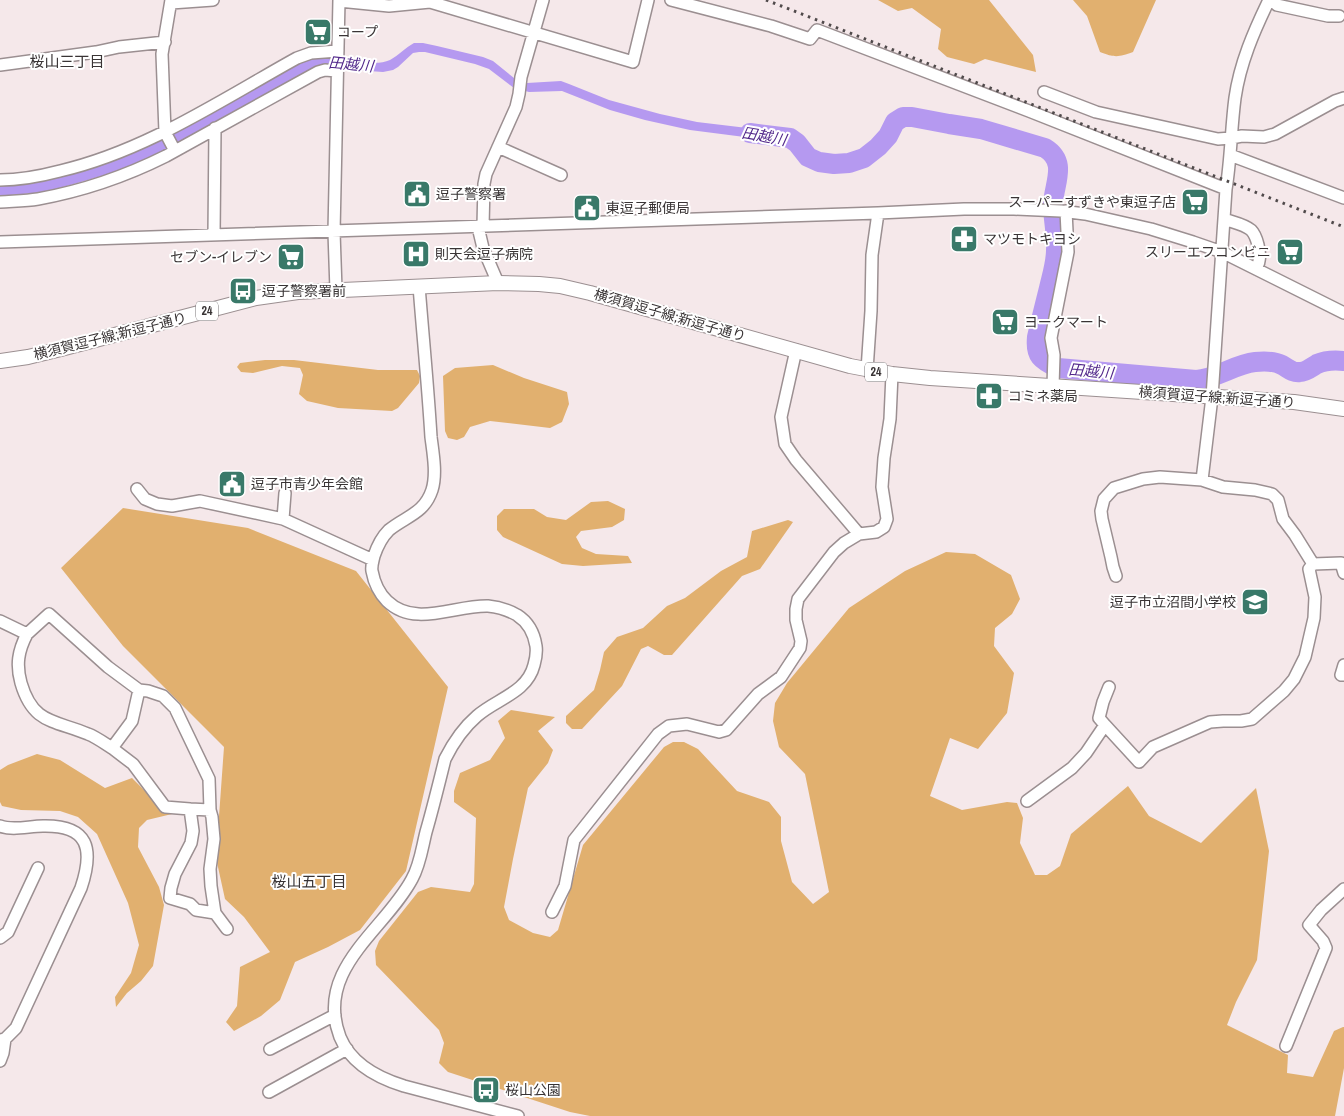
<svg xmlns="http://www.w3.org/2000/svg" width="1344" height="1116" font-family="'Archivo Narrow','Noto Sans JP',sans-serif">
<rect width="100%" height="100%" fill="#f5e8ea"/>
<path fill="#e1b06f" d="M 878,0 L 989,0 L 1033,55 L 1036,72 L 985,59 L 974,64 L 947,57 L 938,49 L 941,29 L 912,8 L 898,11 Z
M 1073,0 L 1156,0 L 1133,52 C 1119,57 1115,58 1100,52 L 1087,16 Z
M 265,360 L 294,360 L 378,370 L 417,370 L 420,376 L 419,383 L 398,408 L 392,411 L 338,408 L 307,401 L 299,394 L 303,375 L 300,368 L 282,366 L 253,373 L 241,372 L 237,367 L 240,363 Z
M 493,365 L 524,378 L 567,392 L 569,404 L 562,422 L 550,428 L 490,421 L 470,427 L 464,437 L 457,440 L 448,438 L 445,431 L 443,376 L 455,368 Z
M 608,501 L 625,509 L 624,520 L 612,527 L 581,531 L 576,537 L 582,548 L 596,554 L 628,556 L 632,563 L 583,566 L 562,564 L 503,537 L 497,530 L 497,516 L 504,509 L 534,509 L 547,517 L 566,520 L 591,502 Z
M 123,508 L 248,528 L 356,571 L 448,687 L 406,871 L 360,930 L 328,947 L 295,962 L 280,1000 L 261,1016 L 234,1031 L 226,1022 L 237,1006 L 240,967 L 270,952 L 244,917 L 225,899 L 216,858 L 224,747 L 123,646 L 61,568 Z
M 788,520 L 793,522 L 760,569 L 742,576 L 672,655 L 664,655 L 648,646 L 641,649 L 622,686 L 582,729 L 572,729 L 566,723 L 566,716 L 594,690 L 600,670 L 604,652 L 617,637 L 643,628 L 667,606 L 685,598 L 721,571 L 747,557 L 752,531 Z
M 946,552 L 975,554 L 1011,575 L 1020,599 L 1012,614 L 995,628 L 994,646 L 1014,673 L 1007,713 L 978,749 L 950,738 L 930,796 L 962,810 L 1007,802 L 1017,803 L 1023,818 L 1020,843 L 1035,875 L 1047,875 L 1060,866 L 1071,834 L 1128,786 L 1149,816 L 1201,843 L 1256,788 L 1269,851 L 1257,960 L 1236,1002 L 1227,1025 L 1288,1055 L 1287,1073 L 1313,1077 L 1334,1031 L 1343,1027 L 1344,1027 L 1344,1068 L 1335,1116 L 590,1116 L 570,1112 L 448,1072 L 439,1063 L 444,1043 L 439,1030 L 376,965 L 375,951 L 379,941 L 418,892 L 431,887 L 470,892 L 474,884 L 476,818 L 454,802 L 454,791 L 460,773 L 490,760 L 505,738 L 498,721 L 511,710 L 555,717 L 538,731 L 553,750 L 548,763 L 528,788 L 513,859 L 504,907 L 509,920 L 533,933 L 550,937 L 558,930 L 583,845 L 664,747 L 673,742 L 684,742 L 698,749 L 737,791 L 769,802 L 781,817 L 781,841 L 792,882 L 813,904 L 829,892 L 805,774 L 779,747 L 773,721 L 775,703 L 787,683 L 849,608 L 905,571 Z
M 37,754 L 60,760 L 105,788 L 132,778 L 155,801 L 172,814 L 147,820 L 139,828 L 138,847 L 159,887 L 164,905 L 153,966 L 141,981 L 127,993 L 116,1007 L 115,997 L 131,973 L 139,945 L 128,903 L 97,834 L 78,817 L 60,811 L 21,810 L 2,806 L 0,802 L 0,770 L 8,765 Z"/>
<path fill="#b599f0" d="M 414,43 L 423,43 L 437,46 L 483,57 L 493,61 L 514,78 L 527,83 L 561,81 L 569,84 L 609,100 L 660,114 L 697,122 L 780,132 L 776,141 L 690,130 L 645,120 L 610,110 L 562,91 L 529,92 L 514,88 L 489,69 L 475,64 L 425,52 L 419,52 L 413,53 L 398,67 L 393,70 L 383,72 L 354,70 L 351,66 L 332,64 L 320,67 L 167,150 L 119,171 L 46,192 L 0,196 L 0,185 L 83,170 L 129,155 L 165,138 L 302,61 L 323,56 L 353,59 L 353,61 C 365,62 379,65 390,60 C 399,55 405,48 414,43 Z"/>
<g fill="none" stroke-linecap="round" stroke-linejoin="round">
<path stroke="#b599f0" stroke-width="20" d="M 750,133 L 790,138 L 797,143 L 808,157 L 819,162 L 834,164 L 849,163 L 864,158 L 878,147 L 888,136 L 895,122 L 903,117 L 912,117 L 949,124 L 981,129 L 1045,148 C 1068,162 1054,183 1053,204 C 1053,219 1057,235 1056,250 C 1056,263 1052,275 1049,288 C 1045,304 1041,320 1037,337 C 1035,356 1041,360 1058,368 L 1196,380 C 1216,379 1235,364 1255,362 C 1264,361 1274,361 1282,365 C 1288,368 1292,373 1300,372 C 1306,372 1312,367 1317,364 C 1326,360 1335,360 1344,361"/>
<g stroke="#9b8f91" stroke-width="14">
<path id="minor" d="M 171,0 L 162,54 L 165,132 L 175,151
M 671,0 L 771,26 L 810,39 L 817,30 L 1029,111 L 1226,189
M 1271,0 L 1277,5 L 1328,16 L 1339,16
M 339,1 L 389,6 L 430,2 L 633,62 L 648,0
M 171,3 L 213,0
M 0,65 L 96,52 L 119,47 L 165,42
M 1044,92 L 1096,112 L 1218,139 L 1231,138 L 1242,136 L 1264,137 L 1275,134 L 1335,101 L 1344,98
M 498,147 L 561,175
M 1230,155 L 1344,198
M 0,180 C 20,180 41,176 60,171 C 146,151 221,100 297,58 L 311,53 L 338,51
M 0,202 C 13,201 26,201 38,199 C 82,191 126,176 166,156 L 318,72 L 325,70 L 337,71
M 1224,219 C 1232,222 1244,224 1251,230 C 1257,236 1261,253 1259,261 C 1259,264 1257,266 1256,269
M 483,226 L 484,184 L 486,174 L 516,107 L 519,94 L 521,77 L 543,0
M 478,227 L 483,248 L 498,283
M 214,235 L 215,128
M 0,242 L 878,213 L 964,209 L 1014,209 L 1061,211 L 1085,214 L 1151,229 L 1193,242 L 1222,252 L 1344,313
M 419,286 C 423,337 428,387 431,437 C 433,453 437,474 432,490 C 424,514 406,516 389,530 C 382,537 377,547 374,556 C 373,561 371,566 372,571 C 374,582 379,593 387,601 C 415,628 454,605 488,606 C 499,607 508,610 517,615 C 528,622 534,633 536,646 C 537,653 536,658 534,665 C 527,693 496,699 477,716 C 463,728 453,743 445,759 C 439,783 433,808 426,832 C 422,848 420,865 412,879 C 385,930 314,969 340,1037 C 351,1064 378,1078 404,1086 L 518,1116
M 336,290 L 334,232 L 339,0
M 867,370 L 871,311 L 872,255 L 878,213
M 1053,386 L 1054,355 L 1051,338 L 1068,252 L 1066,211
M 1202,480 L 1212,397 L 1226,189 C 1231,159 1231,128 1235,98 C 1240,63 1254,31 1269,0
M 137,489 L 145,499 L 157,504 L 172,506 L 200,501 L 283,519
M 285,493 L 283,519 L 373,560
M 859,534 L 876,532 L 884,527 L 887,519 L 882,487 L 884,458 L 890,419 L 892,374
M 1116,576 L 1113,567 L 1111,557 L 1102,519 L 1101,511 L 1104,499 L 1114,488 L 1143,479 L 1160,477 L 1202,480 L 1223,487 L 1255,490 L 1272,494 L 1278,500 L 1283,519 L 1295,535 L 1313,564 L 1341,563 L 1344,573
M 0,621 L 27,634 L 49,614 L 108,667 L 139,690 L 148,691 L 163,696 L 175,708 L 209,779 L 210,810 L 212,817 L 214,839 L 210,869 L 211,886 L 215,913 L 227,929
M 27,634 C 18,651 16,665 21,683 C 33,724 54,720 88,734 C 96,737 104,743 112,748 L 132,721 L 139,690
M 1344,665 L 1341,675 L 1344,675
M 1105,725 L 1139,762 L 1153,747 L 1210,722 L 1223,721 L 1241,721 L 1252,719 L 1284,691 L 1294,679 L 1305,657 L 1314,618 L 1315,597 L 1309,569 L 1313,564
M 112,748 L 133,764 L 165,807 L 190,809
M 1027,801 L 1072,768 L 1086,753 L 1105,725 L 1099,718 L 1103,702 L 1109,687
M 210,810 L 190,809 L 193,831 L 191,843 L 175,874 L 171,888 L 170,898 L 190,904 L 196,910 L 215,913
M 0,826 C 13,831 29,826 43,826 C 89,825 94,849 81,888 L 16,1028 L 5,1039 L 0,1040
M 552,912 L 565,886 L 574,840 L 658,734 L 669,726 L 687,724 L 719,732 L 726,730 L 758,694 L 781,677 L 800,648 L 801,641 L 796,620 L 796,609 L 798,599 L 834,552 L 844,543 L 859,534 L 796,460 L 785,444 L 781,417 L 796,350
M 0,938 L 8,932 L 38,868
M 1286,1046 L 1326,948 L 1323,941 L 1309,925 L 1321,910 L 1344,889
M 270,1049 L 335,1015
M 0,1061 L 3,1053 L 5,1039
M 269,1092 L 347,1049"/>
</g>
<g stroke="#9b8f91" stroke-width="16">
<path id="major" d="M 0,361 L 28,357 L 61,349 L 256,298 L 298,292 L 498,283 L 539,284 L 560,286 L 590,293 L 850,366 L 892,374 L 930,378 L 1294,402 L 1344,409"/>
</g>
<use href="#minor" stroke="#fff" stroke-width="11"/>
<use href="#major" stroke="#fff" stroke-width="14"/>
<path stroke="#504a4b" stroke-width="3" stroke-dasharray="2.5 5" stroke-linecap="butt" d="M 766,0 L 1344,227"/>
</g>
<defs>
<g id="supermarket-square" transform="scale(1.4375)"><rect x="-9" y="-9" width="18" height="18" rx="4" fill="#397969" stroke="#fff"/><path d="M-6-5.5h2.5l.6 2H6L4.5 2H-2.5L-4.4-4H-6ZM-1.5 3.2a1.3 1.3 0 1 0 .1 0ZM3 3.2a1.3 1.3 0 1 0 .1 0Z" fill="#fff"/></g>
<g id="civic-square" transform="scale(1.4375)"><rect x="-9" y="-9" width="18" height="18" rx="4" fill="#397969" stroke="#fff"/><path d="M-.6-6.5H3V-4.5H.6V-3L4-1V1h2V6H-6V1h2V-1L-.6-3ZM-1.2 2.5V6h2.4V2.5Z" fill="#fff"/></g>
<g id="pharmacy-square" transform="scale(1.4375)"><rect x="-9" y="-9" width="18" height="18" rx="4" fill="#397969" stroke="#fff"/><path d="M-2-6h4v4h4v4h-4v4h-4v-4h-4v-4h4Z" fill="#fff"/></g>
<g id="hospital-square" transform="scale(1.4375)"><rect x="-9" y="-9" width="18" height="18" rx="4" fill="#397969" stroke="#fff"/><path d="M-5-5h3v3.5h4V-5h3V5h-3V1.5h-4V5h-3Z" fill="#fff"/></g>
<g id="bus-square" transform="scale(1.4375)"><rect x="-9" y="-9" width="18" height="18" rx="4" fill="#397969" stroke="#fff"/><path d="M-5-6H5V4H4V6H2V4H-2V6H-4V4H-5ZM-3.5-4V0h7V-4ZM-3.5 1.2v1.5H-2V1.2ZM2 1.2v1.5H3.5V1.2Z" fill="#fff"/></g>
<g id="school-square" transform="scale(1.4375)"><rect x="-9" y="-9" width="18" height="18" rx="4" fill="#397969" stroke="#fff"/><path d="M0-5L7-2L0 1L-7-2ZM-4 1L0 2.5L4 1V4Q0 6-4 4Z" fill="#fff"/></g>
</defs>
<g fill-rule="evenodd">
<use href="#supermarket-square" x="318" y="32"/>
<use href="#civic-square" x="417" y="194"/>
<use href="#supermarket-square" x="1195" y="202"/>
<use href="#civic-square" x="587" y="208"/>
<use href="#pharmacy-square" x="964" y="239"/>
<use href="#supermarket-square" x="1290" y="252"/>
<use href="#hospital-square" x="416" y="254"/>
<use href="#supermarket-square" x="291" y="257"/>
<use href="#bus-square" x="243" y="291"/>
<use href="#supermarket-square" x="1005" y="322"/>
<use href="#pharmacy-square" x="989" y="396"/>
<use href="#civic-square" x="232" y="484"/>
<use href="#school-square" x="1255" y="602"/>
<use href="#bus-square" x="486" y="1090"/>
</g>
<g text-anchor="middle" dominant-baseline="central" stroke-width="4" stroke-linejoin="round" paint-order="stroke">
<g fill="#fff" stroke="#747172" stroke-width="1">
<rect x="196" y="301.5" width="22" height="19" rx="4"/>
<rect x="865" y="362.5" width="22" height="19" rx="4"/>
</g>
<g font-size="12" font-weight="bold" fill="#393435">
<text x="207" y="311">24</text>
<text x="876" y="372">24</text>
</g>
<g font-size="14" fill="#393435" stroke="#fff" text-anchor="start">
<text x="337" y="32">コープ</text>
<text x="436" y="194">逗子警察署</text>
<text x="1176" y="202" text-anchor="end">スーパーすずきや東逗子店</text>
<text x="606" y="208">東逗子郵便局</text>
<text x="983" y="239">マツモトキヨシ</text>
<text x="1271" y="252" text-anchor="end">スリーエフコンビニ</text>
<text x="435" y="254">則天会逗子病院</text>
<text x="272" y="257" text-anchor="end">セブン-イレブン</text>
<text x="262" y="291">逗子警察署前</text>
<text x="1024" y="322">ヨークマート</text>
<text x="1008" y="396">コミネ薬局</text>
<text x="251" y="484">逗子市青少年会館</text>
<text x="1236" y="602" text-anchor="end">逗子市立沼間小学校</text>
<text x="505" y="1090">桜山公園</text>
</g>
<g font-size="14" fill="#393435" stroke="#fff">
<text transform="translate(670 315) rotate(16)">横須賀逗子線;新逗子通り</text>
<text transform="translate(110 336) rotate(-14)">横須賀逗子線;新逗子通り</text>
<text transform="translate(1217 397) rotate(4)">横須賀逗子線;新逗子通り</text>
</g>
<g font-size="15" fill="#393435" stroke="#fff">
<text x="67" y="61">桜山三丁目</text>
<text x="309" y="881">桜山五丁目</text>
</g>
<g font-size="15" font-style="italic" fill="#51278a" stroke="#fff">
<text transform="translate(351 64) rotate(5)">田越川</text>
<text transform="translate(764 136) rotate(10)">田越川</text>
<text transform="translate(1091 371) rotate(5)">田越川</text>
</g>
</g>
</svg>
